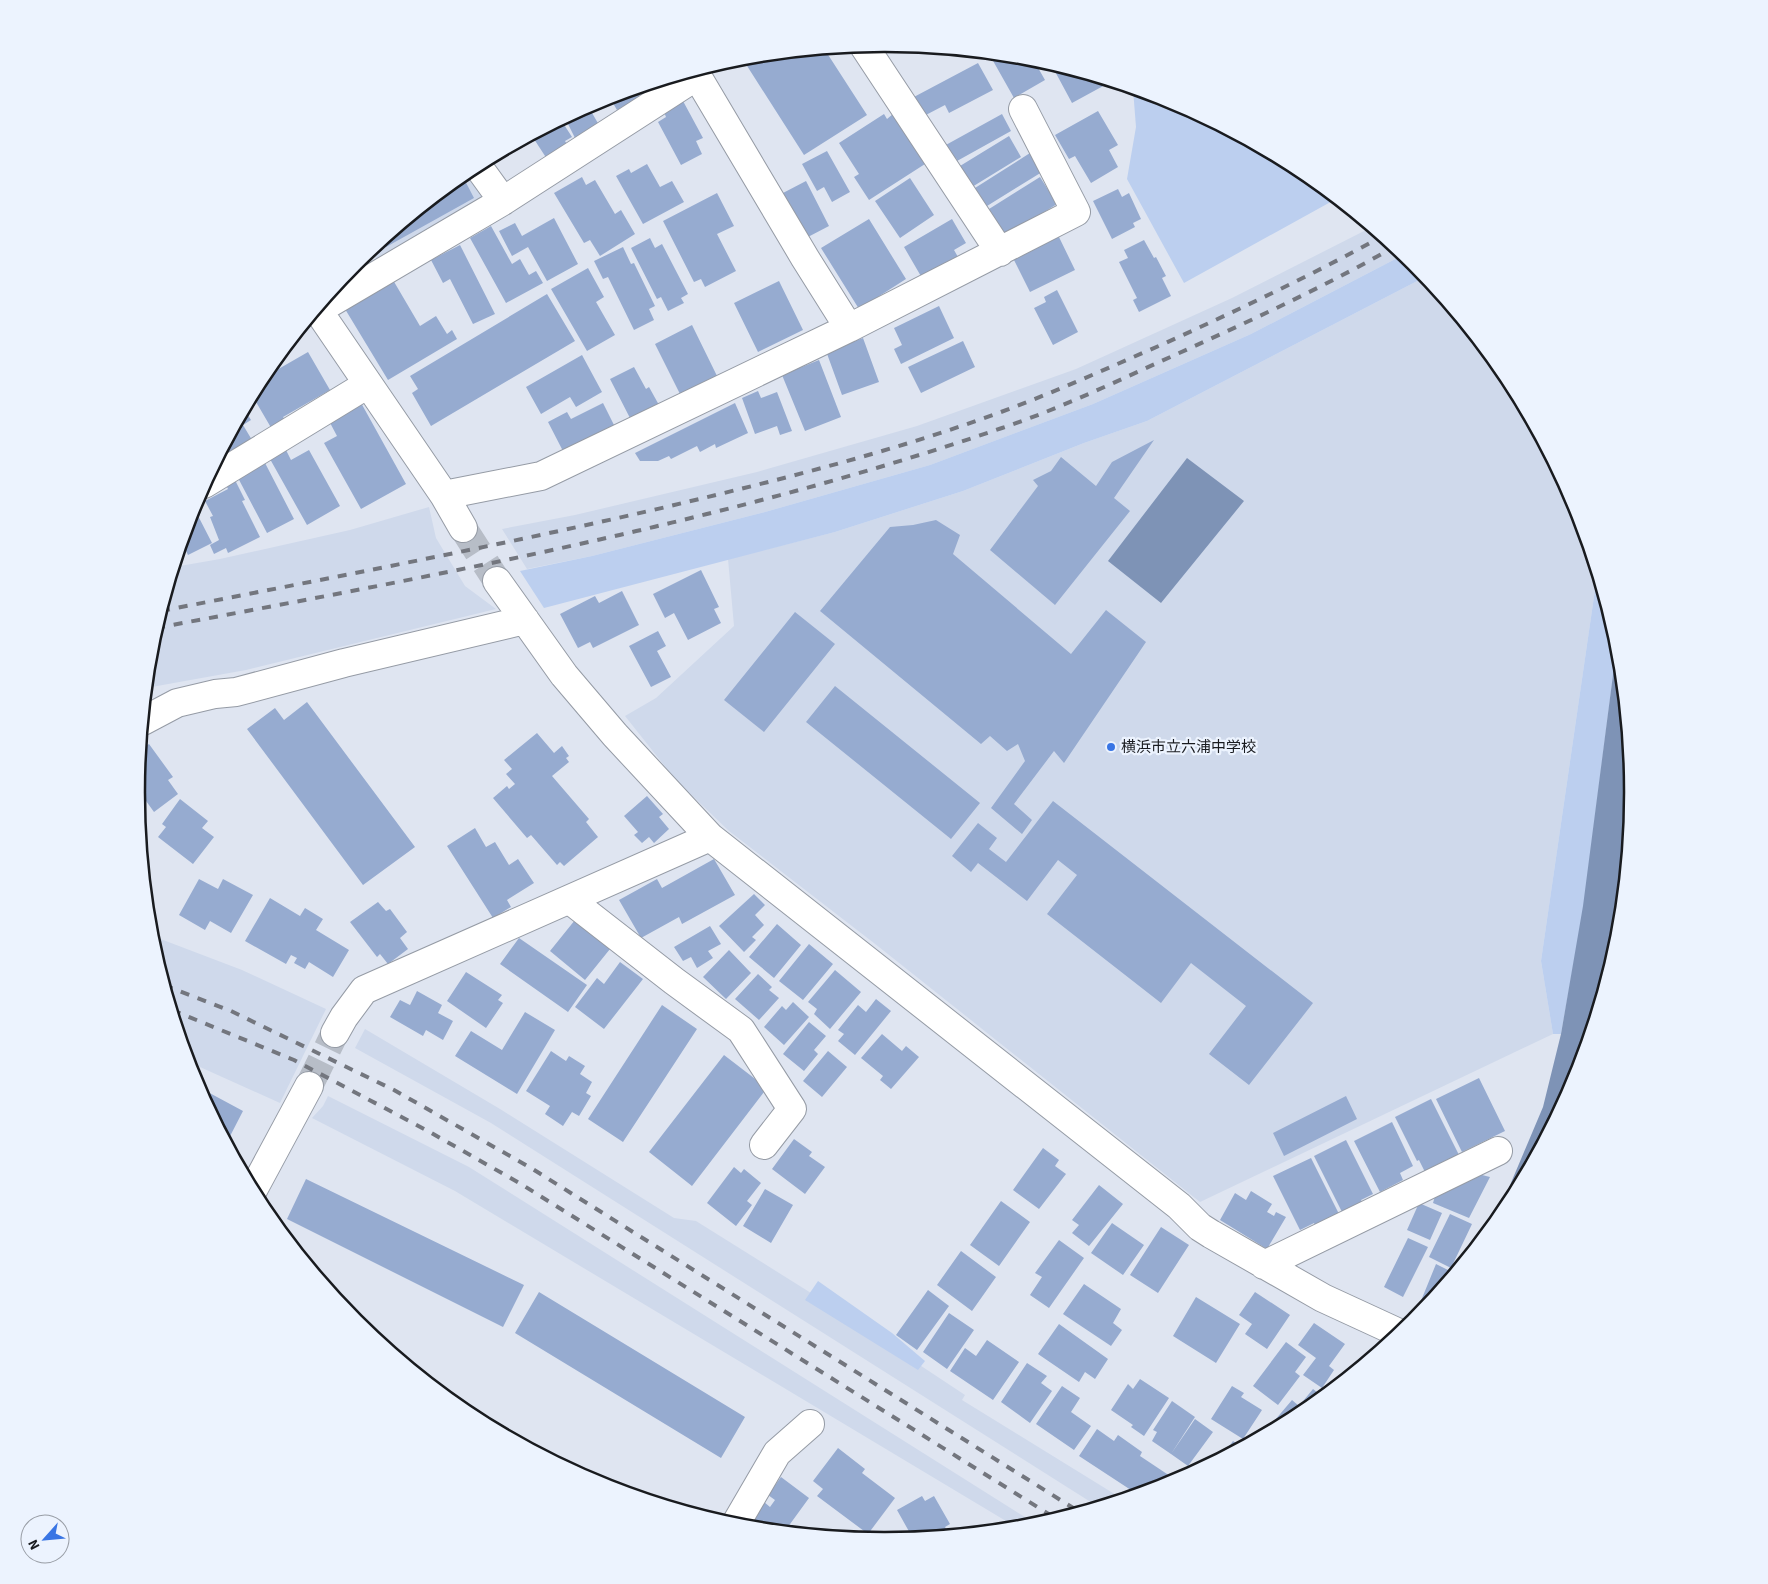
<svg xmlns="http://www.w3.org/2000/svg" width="1768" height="1584" font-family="'Source Sans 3','Noto Sans JP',sans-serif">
<rect width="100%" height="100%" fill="#dfe5f1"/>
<path fill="#cfd9eb" d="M 469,170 L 488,195 L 378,262 L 371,250 Z
M 1370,228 L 1403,255 L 1251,334 L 1093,404 L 930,465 L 765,512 L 592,556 L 527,569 L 502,529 L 575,515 L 757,472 L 917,426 L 1076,369 L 1232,298 Z
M 1425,277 L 1506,377 L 1575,506 L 1597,576 L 1541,961 L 1553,1034 L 1200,1202 L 879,947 L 729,831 L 675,779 L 625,716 L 656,698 L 734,626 L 728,559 L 835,532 L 963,491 L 1084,443 L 1147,421 Z
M 429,507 L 436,538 L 465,586 L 496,609 L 246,670 L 146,688 L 150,646 L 174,567 L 220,559 L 350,530 Z
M 150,935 L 242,970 L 326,1009 L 280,1103 L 200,1067 L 188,1064 Z
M 365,1029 L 500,1109 L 674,1218 L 696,1221 L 811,1293 L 965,1395 L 962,1400 L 1121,1498 L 1097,1506 L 491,1123 L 355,1048 Z
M 328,1096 L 469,1167 L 1036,1524 L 1016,1527 L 455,1191 L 312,1118 L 323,1106 Z"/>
<path fill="#bccfef" d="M 1133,89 L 1171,101 L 1300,170 L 1336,199 L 1184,283 L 1127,179 L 1136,127 Z
M 1403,255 L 1413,263 L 1425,277 L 1147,421 L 1084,443 L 963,491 L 835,532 L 544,608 L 520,571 L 592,556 L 765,512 L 930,465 L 1093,404 L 1251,334 Z
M 1597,576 L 1617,644 L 1583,912 L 1561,1034 L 1553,1034 L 1541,961 Z
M 818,1281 L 892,1333 L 925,1361 L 918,1370 L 805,1300 Z"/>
<path fill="#7e93b6" d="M 1187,458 L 1244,501 L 1161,603 L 1108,561 Z
M 1617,644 L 1632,792 L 1618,938 L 1575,1079 L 1506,1208 L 1494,1223 L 1543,1107 L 1561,1034 L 1583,906 Z"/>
<path fill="#96abd0" d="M 825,50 L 867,115 L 804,155 L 742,58 Z
M 998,55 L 1033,59 L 1045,80 L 1014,98 L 992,59 Z
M 978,63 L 993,90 L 949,113 L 945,105 L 922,117 L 912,98 Z
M 1051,64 L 1103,80 L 1105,85 L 1072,103 Z
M 665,80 L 643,94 L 640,88 Z
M 636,89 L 640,97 L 617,110 L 610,98 L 605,101 L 603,99 Z
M 683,101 L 703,138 L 696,141 L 702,154 L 681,165 L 658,122 L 666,117 L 664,112 Z
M 588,106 L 599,125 L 575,138 L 565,118 Z
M 1098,111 L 1118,145 L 1109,150 L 1118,167 L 1091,183 L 1075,156 L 1069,159 L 1055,135 Z
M 884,114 L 887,119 L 893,114 L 925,164 L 869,200 L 854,177 L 859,174 L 839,143 Z
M 1002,114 L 1011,131 L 957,161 L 956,158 L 952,160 L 944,146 Z
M 561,120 L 572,137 L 565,141 L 568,146 L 547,159 L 532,136 Z
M 1009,136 L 1021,157 L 972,187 L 960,166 Z
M 827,151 L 850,192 L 832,202 L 824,187 L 817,191 L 802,164 Z
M 1030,153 L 1042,172 L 987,206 L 975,188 Z
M 647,164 L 660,187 L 672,181 L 684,202 L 643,224 L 616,176 L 629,169 L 631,173 Z
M 462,175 L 474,198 L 386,247 L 382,240 Z
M 582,177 L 586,185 L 595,180 L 615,214 L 621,210 L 635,234 L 600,256 L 590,240 L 584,243 L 554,193 Z
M 1040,177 L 1057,204 L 1006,236 L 989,209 Z
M 910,178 L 934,215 L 900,238 L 875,201 Z
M 806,181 L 829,226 L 806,238 L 783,193 Z
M 1118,189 L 1122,197 L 1129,193 L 1141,219 L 1133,223 L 1135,227 L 1112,239 L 1093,201 Z
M 717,193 L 734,226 L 717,234 L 736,271 L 705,287 L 701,279 L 694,282 L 663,221 Z
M 554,218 L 578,264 L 547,281 L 528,247 L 512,256 L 499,231 L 515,223 L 522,236 Z
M 869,219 L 906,279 L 859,309 L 821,248 Z
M 952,219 L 966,243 L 954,250 L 958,257 L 922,278 L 904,247 Z
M 491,226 L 512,264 L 520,259 L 529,275 L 536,271 L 543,283 L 506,303 L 470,238 Z
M 1058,235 L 1075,270 L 1030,292 L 1013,258 Z
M 650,238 L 655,248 L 662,244 L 688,294 L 681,298 L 684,303 L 668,311 L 661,297 L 657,299 L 631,248 Z
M 1144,240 L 1154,258 L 1156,257 L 1166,276 L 1162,278 L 1171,296 L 1139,312 L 1133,300 L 1137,298 L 1119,262 L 1128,258 L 1124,250 Z
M 460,245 L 495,314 L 473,324 L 450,279 L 443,283 L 431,260 Z
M 623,247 L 631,264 L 634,263 L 655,306 L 649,309 L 654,320 L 634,330 L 608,277 L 603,279 L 594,261 Z
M 362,257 L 368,267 L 334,288 L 355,263 Z
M 588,268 L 604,297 L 596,302 L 615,335 L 587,351 L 551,289 Z
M 393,280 L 420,326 L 436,316 L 447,334 L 452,330 L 457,339 L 388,380 L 345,309 Z
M 779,281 L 803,330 L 758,352 L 734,303 Z
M 1057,290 L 1078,332 L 1053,345 L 1034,308 L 1046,302 L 1044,297 Z
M 547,294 L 575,341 L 431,426 L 412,393 L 418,389 L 410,376 Z
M 939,306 L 954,338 L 901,364 L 894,349 L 902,345 L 894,328 Z
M 692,325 L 718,378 L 681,396 L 655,344 Z
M 863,338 L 879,382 L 842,395 L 826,351 Z
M 963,341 L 975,367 L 921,393 L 908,367 Z
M 308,352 L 330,390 L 283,417 L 287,423 L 273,431 L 252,395 L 266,371 L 268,375 Z
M 582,355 L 602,392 L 576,407 L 570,397 L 541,414 L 526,387 Z
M 819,360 L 841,417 L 805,431 L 782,375 Z
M 634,367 L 646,389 L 649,387 L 659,405 L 631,420 L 610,379 Z
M 758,391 L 761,398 L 777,392 L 792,431 L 780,435 L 777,426 L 755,434 L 742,398 Z
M 360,401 L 406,484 L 361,509 L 324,443 L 337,436 L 328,419 Z
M 603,403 L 615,427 L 564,453 L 548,422 L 567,412 L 571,419 Z
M 735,403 L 748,433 L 716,448 L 715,444 L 700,452 L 697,446 L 671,459 L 669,456 L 658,461 L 640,461 L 635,453 Z
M 244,409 L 251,420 L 243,425 L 255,445 L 223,464 L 219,456 Z
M 1154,440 L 1114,498 L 1130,511 L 1055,605 L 990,550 L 1038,486 L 1033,480 L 1051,471 L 1061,457 L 1096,486 L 1112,462 Z
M 286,450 L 291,460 L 309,450 L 340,506 L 307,525 L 270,459 Z
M 264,461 L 294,519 L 267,533 L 237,476 Z
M 233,476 L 245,500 L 242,501 L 260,537 L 228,553 L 226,548 L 214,554 L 210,545 L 219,540 L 210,517 L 213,516 L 205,501 L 228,489 L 224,481 Z
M 193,506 L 212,543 L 188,555 L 186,551 L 178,555 Z
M 936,520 L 960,535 L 953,554 L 1071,654 L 1106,610 L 1146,642 L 1064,763 L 1054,751 L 1014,804 L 1032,820 L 1022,834 L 991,808 L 1025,761 L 1018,744 L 1007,751 L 990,736 L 981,744 L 820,611 L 890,527 L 913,525 Z
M 701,570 L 719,607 L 714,609 L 721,623 L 688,640 L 674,613 L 665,618 L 653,594 Z
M 622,591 L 639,625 L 593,648 L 590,642 L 578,648 L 560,614 L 595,596 L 599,603 Z
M 795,612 L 835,644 L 764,732 L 724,700 Z
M 658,631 L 666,646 L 657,651 L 671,677 L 651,687 L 629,646 Z
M 835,686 L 980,803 L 951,839 L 806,722 Z
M 307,702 L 415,847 L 363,885 L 247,729 L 275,708 L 284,720 Z
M 537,733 L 554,753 L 562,746 L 569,756 L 566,758 L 569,762 L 552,776 L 589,819 L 586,822 L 598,837 L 564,866 L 560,862 L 557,865 L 531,835 L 527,838 L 493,798 L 507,786 L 509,789 L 515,784 L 506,774 L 512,769 L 504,760 Z
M 149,744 L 173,777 L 168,780 L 178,794 L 154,812 L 136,787 L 140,750 Z
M 647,796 L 663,814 L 659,817 L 669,829 L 654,843 L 649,837 L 642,843 L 634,835 L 638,832 L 624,816 Z
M 180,799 L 208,821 L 202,828 L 214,837 L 193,864 L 158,837 L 166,827 L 162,824 Z
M 1053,801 L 1313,1003 L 1249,1085 L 1209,1054 L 1246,1006 L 1191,963 L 1161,1003 L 1047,914 L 1077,875 L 1058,860 L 1027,901 L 978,863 L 971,872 L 952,856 L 978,823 L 997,838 L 989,849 L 1006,862 Z
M 475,828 L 486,847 L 495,842 L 509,865 L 518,859 L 534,883 L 507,900 L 511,907 L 493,918 L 447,846 Z
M 714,859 L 735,895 L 682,924 L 679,917 L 641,938 L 619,900 L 657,879 L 662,888 Z
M 199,879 L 218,889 L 223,879 L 253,895 L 231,933 L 210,921 L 205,930 L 179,915 Z
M 754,894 L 765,905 L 755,915 L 764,925 L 752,937 L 756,940 L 744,952 L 719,926 Z
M 270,898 L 300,916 L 305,908 L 323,919 L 316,930 L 349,950 L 333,977 L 309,962 L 305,969 L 294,963 L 297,958 L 291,955 L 286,964 L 245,941 Z
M 378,902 L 386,911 L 390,909 L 407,932 L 400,938 L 408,949 L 388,964 L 380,954 L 377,957 L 350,922 Z
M 575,920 L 610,949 L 585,980 L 550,951 Z
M 777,924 L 801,945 L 774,978 L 749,957 Z
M 710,926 L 721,944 L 708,951 L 713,958 L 697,968 L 691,957 L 683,961 L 674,947 Z
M 519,938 L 587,985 L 568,1012 L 500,964 Z
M 809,944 L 833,964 L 803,1000 L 779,981 Z
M 729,950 L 751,973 L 726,999 L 703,977 Z
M 620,962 L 643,979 L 604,1029 L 575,1007 L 597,978 L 604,984 Z
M 835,970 L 861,992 L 830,1029 L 814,1014 L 817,1009 L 808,1002 Z
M 466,972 L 502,995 L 498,1000 L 503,1003 L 486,1028 L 447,1001 Z
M 758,974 L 772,987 L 769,990 L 779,998 L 759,1020 L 735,999 Z
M 417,991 L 442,1005 L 438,1013 L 453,1021 L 443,1040 L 426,1030 L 423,1036 L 390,1017 L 400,1000 L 410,1005 Z
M 876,999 L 891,1011 L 855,1055 L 838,1041 L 844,1034 L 838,1030 L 858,1005 L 866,1012 Z
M 793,1002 L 809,1017 L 784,1045 L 764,1027 L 782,1006 L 786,1010 Z
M 662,1005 L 697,1029 L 623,1142 L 588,1119 Z
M 525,1012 L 555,1030 L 517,1094 L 455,1056 L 471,1031 L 502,1050 Z
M 809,1022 L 826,1036 L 814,1050 L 818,1054 L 804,1071 L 783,1054 Z
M 882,1034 L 902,1051 L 906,1046 L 919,1057 L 891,1089 L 880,1080 L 883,1076 L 861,1058 Z
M 551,1051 L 566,1061 L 569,1056 L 585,1066 L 580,1074 L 592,1082 L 586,1093 L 591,1096 L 579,1116 L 572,1112 L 563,1126 L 545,1114 L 550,1106 L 526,1091 Z
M 828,1051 L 847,1067 L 822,1097 L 803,1081 Z
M 724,1055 L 767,1088 L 692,1186 L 649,1152 Z
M 1479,1078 L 1505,1131 L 1462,1152 L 1436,1099 Z
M 204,1090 L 243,1111 L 227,1142 L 201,1095 Z
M 1346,1096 L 1357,1119 L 1284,1156 L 1273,1133 Z
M 1431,1099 L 1460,1157 L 1426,1174 L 1419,1160 L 1417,1161 L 1395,1117 Z
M 1392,1122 L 1413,1166 L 1400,1173 L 1403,1180 L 1380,1192 L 1354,1141 Z
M 794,1139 L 812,1152 L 809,1156 L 825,1167 L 805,1194 L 772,1169 Z
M 1346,1140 L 1373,1194 L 1361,1200 L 1363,1204 L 1343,1214 L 1314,1156 Z
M 1043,1148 L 1059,1160 L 1055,1166 L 1066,1174 L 1039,1209 L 1013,1190 Z
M 1311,1158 L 1341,1218 L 1317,1230 L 1314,1223 L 1300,1230 L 1273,1176 Z
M 734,1167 L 741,1173 L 744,1169 L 761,1183 L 747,1201 L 752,1205 L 736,1226 L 707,1203 Z
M 1478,1174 L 1490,1177 L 1469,1218 L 1433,1203 L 1435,1196 Z
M 306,1179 L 524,1285 L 503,1327 L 287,1219 Z
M 1099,1185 L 1123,1204 L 1089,1246 L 1072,1233 L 1079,1225 L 1072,1220 Z
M 765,1189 L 793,1205 L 771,1243 L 743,1226 Z
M 1251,1191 L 1272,1204 L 1267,1212 L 1274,1216 L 1276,1212 L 1286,1217 L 1267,1249 L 1220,1220 L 1235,1193 L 1246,1200 Z
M 1001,1201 L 1030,1222 L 999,1266 L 970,1245 Z
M 1419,1203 L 1442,1213 L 1430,1240 L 1407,1230 Z
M 1450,1214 L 1472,1224 L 1451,1268 L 1429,1257 Z
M 1112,1223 L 1144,1245 L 1123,1275 L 1091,1253 Z
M 1161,1227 L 1189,1245 L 1158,1293 L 1130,1275 Z
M 1408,1238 L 1428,1247 L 1403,1297 L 1384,1287 Z
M 1059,1240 L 1084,1258 L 1049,1308 L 1030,1295 L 1042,1277 L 1035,1273 Z
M 961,1251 L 996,1277 L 972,1311 L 937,1285 Z
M 1436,1264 L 1450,1271 L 1446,1281 L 1419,1314 L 1416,1313 Z
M 1084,1284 L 1121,1309 L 1113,1323 L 1122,1330 L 1111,1346 L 1063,1314 Z
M 928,1290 L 949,1306 L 917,1350 L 896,1335 Z
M 539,1292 L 745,1417 L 721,1458 L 515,1333 Z
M 1255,1292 L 1290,1315 L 1267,1349 L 1245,1334 L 1252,1324 L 1239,1315 Z
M 1196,1297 L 1240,1324 L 1216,1363 L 1173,1336 Z
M 949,1313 L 974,1330 L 947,1369 L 923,1352 Z
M 1314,1323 L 1345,1344 L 1329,1366 L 1334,1370 L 1322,1388 L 1303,1375 L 1316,1358 L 1298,1345 Z
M 1059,1324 L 1108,1359 L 1095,1379 L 1085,1372 L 1079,1382 L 1038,1354 Z
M 987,1340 L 1019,1362 L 993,1400 L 950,1371 L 965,1348 L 976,1356 Z
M 1286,1342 L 1306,1357 L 1295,1372 L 1300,1376 L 1278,1405 L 1253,1386 Z
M 1027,1363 L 1047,1376 L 1041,1383 L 1052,1391 L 1030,1423 L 1001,1402 Z
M 1140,1379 L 1169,1398 L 1144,1436 L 1131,1427 L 1133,1425 L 1111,1410 L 1128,1384 L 1133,1389 Z
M 1062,1386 L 1080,1398 L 1071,1412 L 1091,1426 L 1074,1450 L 1036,1424 Z
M 1232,1386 L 1244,1393 L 1241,1397 L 1262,1410 L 1243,1439 L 1211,1419 Z
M 1313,1389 L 1322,1396 L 1299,1414 L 1277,1427 L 1279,1424 L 1275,1420 L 1292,1400 L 1299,1406 Z
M 1172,1401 L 1195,1417 L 1171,1454 L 1152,1441 L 1157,1432 L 1153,1430 Z
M 1195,1419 L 1213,1432 L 1188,1466 L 1171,1454 Z
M 1097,1429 L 1114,1441 L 1118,1435 L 1142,1452 L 1140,1456 L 1176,1480 L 1137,1494 L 1079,1456 Z
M 1233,1441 L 1240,1446 L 1223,1455 Z
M 838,1448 L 865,1469 L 862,1473 L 895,1498 L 868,1534 L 817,1496 L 823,1489 L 813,1481 Z
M 781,1477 L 809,1498 L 785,1531 L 767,1529 L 753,1518 L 764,1502 L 770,1507 L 775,1500 L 768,1495 Z
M 922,1496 L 925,1501 L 934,1496 L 950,1524 L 945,1527 L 949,1534 L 906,1538 L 911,1535 L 897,1510 Z"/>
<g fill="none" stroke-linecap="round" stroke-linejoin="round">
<path stroke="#b7bdc7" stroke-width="28" stroke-dasharray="28 14" stroke-linecap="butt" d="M 463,528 L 497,581
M 309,1086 L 335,1033"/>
<g stroke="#959ba5" stroke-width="30">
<path id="minor" d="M 864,46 L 1000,252
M 694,71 L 805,258 L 849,328
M 477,165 L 503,201
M 317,309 L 444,495 L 463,528
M 318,310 L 503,201 L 697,76
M 204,484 L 368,384
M 444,495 L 541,476 L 849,328 L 1076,212 L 1023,109
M 497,581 L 564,675 L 615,735 L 710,837 L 1179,1206 L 1200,1227 L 1211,1234 L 1323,1298 L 1399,1333
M 143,721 L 177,703 L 215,694 L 236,692 L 344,663 L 525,620
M 570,900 L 674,981 L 741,1030 L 792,1109 L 764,1145
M 335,1033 L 344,1017 L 364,990 L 710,837
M 253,1190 L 309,1086
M 1264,1265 L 1498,1151
M 735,1525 L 777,1453 L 810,1424"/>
</g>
<use href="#minor" stroke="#fff" stroke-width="28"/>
<path stroke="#73767e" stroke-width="4" stroke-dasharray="9 9" stroke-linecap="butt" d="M 161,611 C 330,578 498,546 666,507 C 779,480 892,452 1001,412 C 1055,392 1108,368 1161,345 C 1236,311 1310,276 1381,237
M 156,628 C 440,575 727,522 1002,428 C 1062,408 1119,380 1177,354 C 1250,321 1324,287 1394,247
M 164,985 L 231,1011 L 394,1090 L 531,1168 L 1078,1511
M 172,1010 L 294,1060 L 428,1131 L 521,1184 L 1055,1518"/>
</g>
<circle fill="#3975e4" stroke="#ecf3fe" stroke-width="2" cx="1111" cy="747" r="5"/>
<g text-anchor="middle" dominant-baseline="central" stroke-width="4.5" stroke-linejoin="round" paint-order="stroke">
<g font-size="15" fill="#191b1f" stroke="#ecf3fe" text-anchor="start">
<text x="1121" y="747">横浜市立六浦中学校</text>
</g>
</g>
<path d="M0 0H1768V1584H0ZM884 52H885A739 739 0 0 1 1624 791V793A739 739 0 0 1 885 1532H884A739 739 0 0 1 145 793V791A739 739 0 0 1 884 52Z" fill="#ecf3fe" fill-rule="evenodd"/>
<path fill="none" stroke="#191b1f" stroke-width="2.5" d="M884 52H885A739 739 0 0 1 1624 791V793A739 739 0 0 1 885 1532H884A739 739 0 0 1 145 793V791A739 739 0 0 1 884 52Z"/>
<g transform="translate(45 1539) rotate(243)"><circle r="24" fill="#ecf3fe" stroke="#989da5"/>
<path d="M0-4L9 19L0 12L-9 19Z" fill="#3975e4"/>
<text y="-8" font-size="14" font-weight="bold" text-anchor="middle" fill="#191b1f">N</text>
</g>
</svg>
